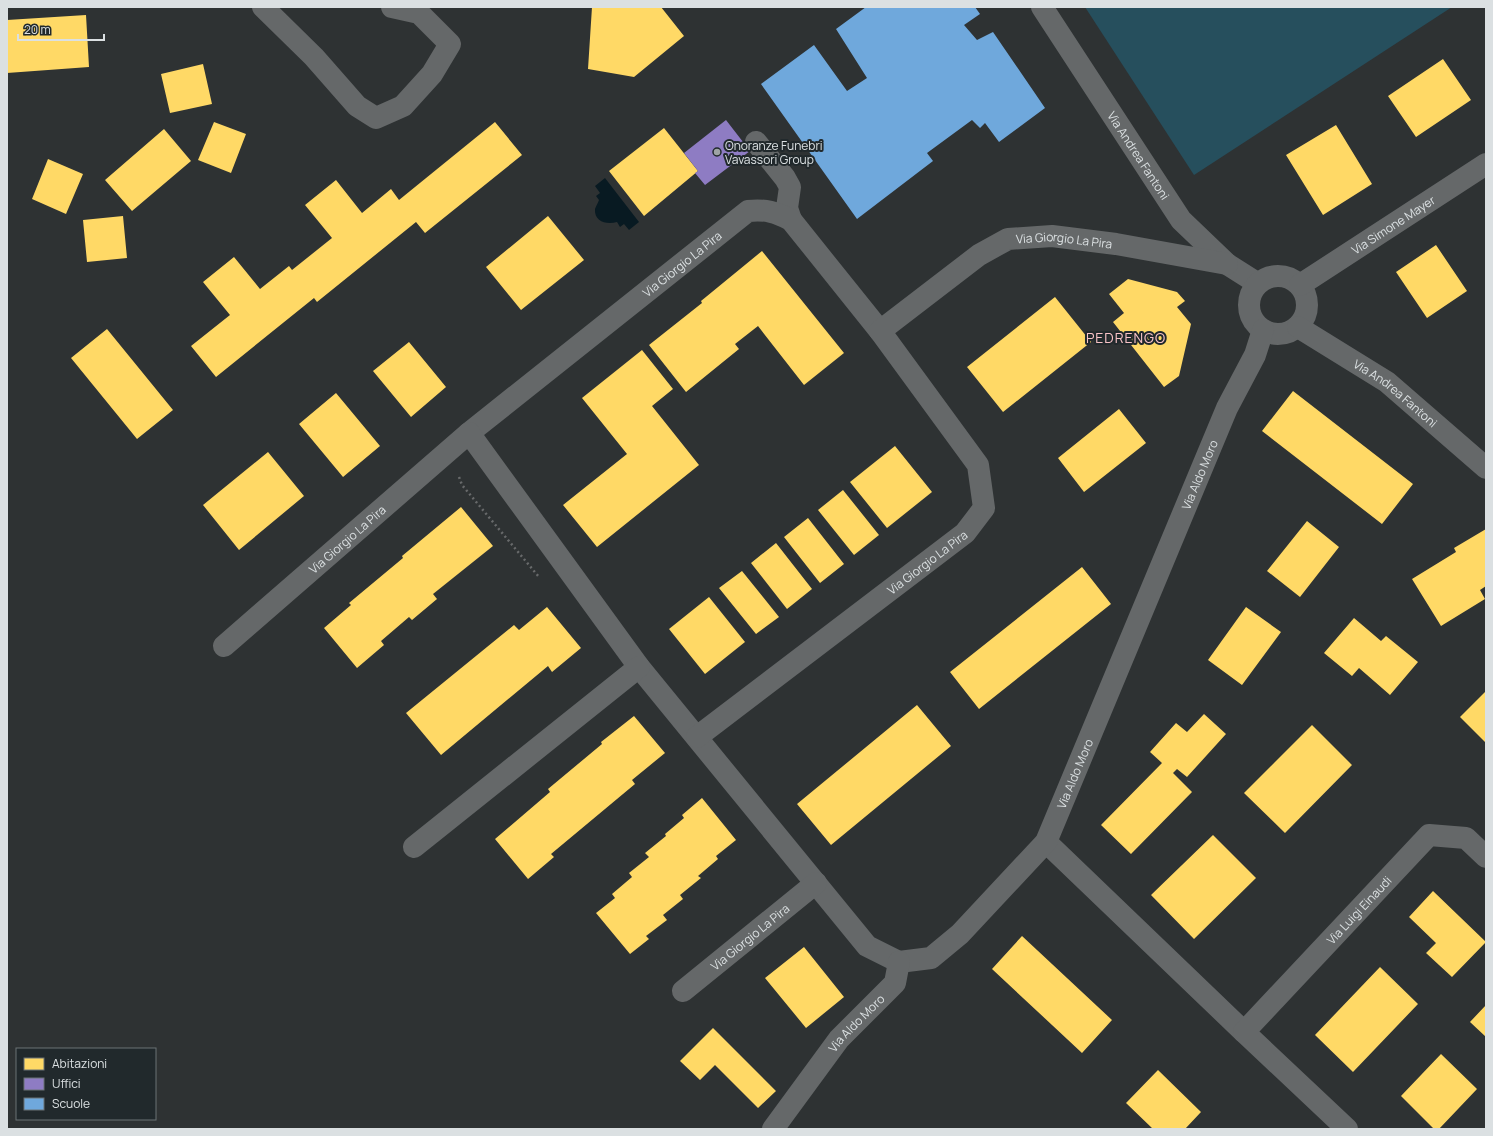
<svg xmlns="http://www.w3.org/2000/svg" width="1493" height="1136" font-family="Manrope,sans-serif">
<rect width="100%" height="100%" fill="#2e3233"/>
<path fill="#264f5d" d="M 1085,7 L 1452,7 L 1194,175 Z"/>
<path fill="#081a22" d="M 605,178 L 639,222 L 629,230 L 624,224 L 620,227 L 617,222 C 607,225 594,222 595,209 C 596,206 598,203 599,200 L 596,196 L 600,193 L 595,186 Z"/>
<path fill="#ffd966" d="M 592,7 L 661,7 L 684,36 L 634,77 L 588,69 Z
M 86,15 L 89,67 L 7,73 L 7,20 Z
M 1443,59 L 1471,100 L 1416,137 L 1388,96 Z
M 203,64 L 212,104 L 170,113 L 161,74 Z
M 214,122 L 246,134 L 231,173 L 198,160 Z
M 495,122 L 522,155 L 425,233 L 416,222 L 317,302 L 314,298 L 216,377 L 191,346 L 230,315 L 203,282 L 234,257 L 260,289 L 289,266 L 292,270 L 332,238 L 305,205 L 336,180 L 362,213 L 391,189 L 399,200 Z
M 1336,125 L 1372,184 L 1323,215 L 1286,155 Z
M 664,128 L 698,171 L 644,216 L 609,171 Z
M 164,129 L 191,161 L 132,211 L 105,180 Z
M 48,159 L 83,174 L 66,214 L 32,199 Z
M 123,216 L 127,258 L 87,262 L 83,220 Z
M 548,216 L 584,260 L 521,310 L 486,267 Z
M 1436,245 L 1467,291 L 1427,318 L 1396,272 Z
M 762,251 L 844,353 L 804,385 L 758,326 L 735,344 L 739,349 L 686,392 L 649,345 L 702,303 L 701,301 Z
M 1128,279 L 1177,292 L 1185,301 L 1177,307 L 1191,324 L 1179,376 L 1164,387 L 1113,322 L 1124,313 L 1109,294 Z
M 1055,297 L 1091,342 L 1003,412 L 967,367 Z
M 107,329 L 173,410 L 137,439 L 71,358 Z
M 409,342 L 446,387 L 411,417 L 373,371 Z
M 642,350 L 673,389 L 652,406 L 699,465 L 597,547 L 563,505 L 627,454 L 582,398 Z
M 1293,391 L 1413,484 L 1382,524 L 1262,431 Z
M 336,393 L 380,446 L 343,477 L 299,424 Z
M 1119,409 L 1146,443 L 1084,492 L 1058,458 Z
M 895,446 L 932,492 L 887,528 L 850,482 Z
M 268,452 L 304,496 L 239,550 L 203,505 Z
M 843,490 L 879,535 L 854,555 L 818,510 Z
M 461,507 L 493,546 L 433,594 L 437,599 L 412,620 L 409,617 L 381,641 L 384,645 L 357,668 L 324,628 L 351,605 L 349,603 L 403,558 L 402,556 Z
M 808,518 L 844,564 L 820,583 L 784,537 Z
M 1307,521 L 1339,547 L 1300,597 L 1267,571 Z
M 1486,529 L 1486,586 L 1480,590 L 1485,599 L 1441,626 L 1412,579 L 1456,552 L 1454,548 Z
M 776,543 L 812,589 L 787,609 L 751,563 Z
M 1082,567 L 1111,604 L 979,709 L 950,672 Z
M 742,571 L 779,617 L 756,634 L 719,588 Z
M 709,597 L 745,642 L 705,674 L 669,629 Z
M 547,607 L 581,648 L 552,672 L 548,666 L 441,755 L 406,713 L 514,625 L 519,630 Z
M 1246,607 L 1281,632 L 1242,685 L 1208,660 Z
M 1354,618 L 1381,641 L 1386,636 L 1418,662 L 1390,695 L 1359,668 L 1352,676 L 1324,653 Z
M 1486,691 L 1486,743 L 1460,717 Z
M 917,705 L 951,746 L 831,845 L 797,804 Z
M 1204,714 L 1226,734 L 1187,777 L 1177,769 L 1173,773 L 1192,792 L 1131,854 L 1101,825 L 1162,763 L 1150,752 L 1176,723 L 1187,732 Z
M 634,716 L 665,753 L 632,780 L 635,784 L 551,854 L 554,857 L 528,879 L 495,839 L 550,792 L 548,789 L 602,744 L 601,742 Z
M 1312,725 L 1352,765 L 1285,833 L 1244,793 Z
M 702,798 L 736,840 L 716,856 L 718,859 L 698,876 L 701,878 L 680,895 L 683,899 L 663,915 L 667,920 L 646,936 L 649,939 L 630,954 L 596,913 L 615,898 L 612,894 L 632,877 L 629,873 L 649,857 L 645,853 L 666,836 L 665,834 L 684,818 L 682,815 Z
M 1213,835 L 1256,878 L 1194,939 L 1151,895 Z
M 1433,891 L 1486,942 L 1452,977 L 1426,953 L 1436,943 L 1409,917 Z
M 1022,936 L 1112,1020 L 1082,1053 L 992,969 Z
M 804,947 L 844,997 L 806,1028 L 765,978 Z
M 1380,967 L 1418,1004 L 1353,1072 L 1315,1035 Z
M 1486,1005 L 1486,1037 L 1470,1022 Z
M 713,1028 L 776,1091 L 758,1108 L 715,1065 L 700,1080 L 680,1061 Z
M 1441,1054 L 1477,1089 L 1439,1129 L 1434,1129 L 1401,1096 Z
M 1158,1070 L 1201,1112 L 1185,1129 L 1153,1129 L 1126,1103 Z"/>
<path fill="#8e7cc3" d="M 726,120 L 750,151 L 705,185 L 695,173 L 698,171 L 684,153 Z"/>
<path fill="#6fa8dc" d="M 866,7 L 975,7 L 980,14 L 964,25 L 977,40 L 993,32 L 1045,108 L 999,142 L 985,123 L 980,128 L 972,120 L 927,153 L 933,161 L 857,219 L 761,84 L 814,45 L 847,91 L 867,78 L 836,29 Z"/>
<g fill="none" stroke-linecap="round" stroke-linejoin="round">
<path stroke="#686a6b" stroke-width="2.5" stroke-dasharray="2 3" stroke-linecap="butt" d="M 459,477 L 462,485 L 539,577"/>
<g stroke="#656869" stroke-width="22">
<path d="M 263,7 L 314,57 L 357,106 L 376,118 L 403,106 L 432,74 L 450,44 L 419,13 L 392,7"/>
<path id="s1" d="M 1042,7 L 1181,220 L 1227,264 L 1257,283"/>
<path d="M 756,142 L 785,178 L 790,187 L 787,208 L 791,220"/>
<circle cx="1278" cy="305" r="29"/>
<path id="s2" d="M 1300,285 L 1486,164"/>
<path id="s3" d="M 1298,327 L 1387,382 L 1486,468"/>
<path id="s4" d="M 469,433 L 748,211 C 765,209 776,212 791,220 L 880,331"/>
<path id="s5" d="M 224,646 L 469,433 L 639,667 L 867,946 L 899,962"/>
<path id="s6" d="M 697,737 L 965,533 L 984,508 L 978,465 L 880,331 L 979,255 L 1008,239 L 1052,236 L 1116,244 L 1227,264"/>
<path d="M 1046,842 L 1244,1032"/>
<path d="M 414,847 L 639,667"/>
<path id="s7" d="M 899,962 L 931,958 L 960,934 L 1046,842 L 1227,408 L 1255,355 L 1263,330"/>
<path id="s8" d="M 683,991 L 816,883"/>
<path id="s9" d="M 773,1129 L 839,1039 L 895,983 L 899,962"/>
<path id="s10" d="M 1347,1129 L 1244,1032 L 1429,835 L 1466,838 L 1486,857"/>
</g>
</g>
<circle fill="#9ea3a5" stroke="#21292c" stroke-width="1.5" cx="717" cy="152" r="4"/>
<g text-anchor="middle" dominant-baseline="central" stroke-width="4" stroke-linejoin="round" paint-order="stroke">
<g font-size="12" fill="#dbe0e2" stroke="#21292c" text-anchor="start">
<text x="725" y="145">Onoranze Funebri<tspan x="725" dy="14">Vavassori Group</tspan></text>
</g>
<g font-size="12" fill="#dbe0e2" stroke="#21292c">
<text stroke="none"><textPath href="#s1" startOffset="177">Via Andrea Fantoni</textPath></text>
<text stroke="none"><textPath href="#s2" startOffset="111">Via Simone Mayer</textPath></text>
<text stroke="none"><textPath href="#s6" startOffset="792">Via Giorgio La Pira</textPath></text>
<text stroke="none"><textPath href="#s4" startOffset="272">Via Giorgio La Pira</textPath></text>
<text stroke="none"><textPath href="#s3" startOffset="118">Via Andrea Fantoni</textPath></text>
<text stroke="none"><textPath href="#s7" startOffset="594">Via Aldo Moro</textPath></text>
<text stroke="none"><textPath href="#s5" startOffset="163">Via Giorgio La Pira</textPath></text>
<text stroke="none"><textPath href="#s6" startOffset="289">Via Giorgio La Pira</textPath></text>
<text stroke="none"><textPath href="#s7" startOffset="270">Via Aldo Moro</textPath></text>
<text stroke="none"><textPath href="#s10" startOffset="309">Via Luigi Einaudi</textPath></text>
<text stroke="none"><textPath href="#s8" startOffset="86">Via Giorgio La Pira</textPath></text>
<text stroke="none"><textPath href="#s9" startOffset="135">Via Aldo Moro</textPath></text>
</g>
<g font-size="14" letter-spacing="1" fill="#f8c3c7" stroke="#21292c">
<text x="1126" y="337">PEDRENGO</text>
</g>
</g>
<rect width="1493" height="1136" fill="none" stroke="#dbe0e2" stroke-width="16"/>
<rect x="16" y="1048" width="140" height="72" fill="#21292c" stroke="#6b7275"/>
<rect x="24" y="1058" width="20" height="12" fill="#ffd966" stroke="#6b7275"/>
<text x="52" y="1068" font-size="12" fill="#dbe0e2">Abitazioni</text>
<rect x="24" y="1078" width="20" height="12" fill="#8e7cc3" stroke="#6b7275"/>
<text x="52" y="1088" font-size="12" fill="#dbe0e2">Uffici</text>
<rect x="24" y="1098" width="20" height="12" fill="#6fa8dc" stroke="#6b7275"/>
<text x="52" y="1108" font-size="12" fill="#dbe0e2">Scuole</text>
<path d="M18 34v6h86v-6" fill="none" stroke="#dbe0e2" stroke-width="2"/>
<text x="24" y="34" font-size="12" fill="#dbe0e2" stroke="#21292c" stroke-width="3" paint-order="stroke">20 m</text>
</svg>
